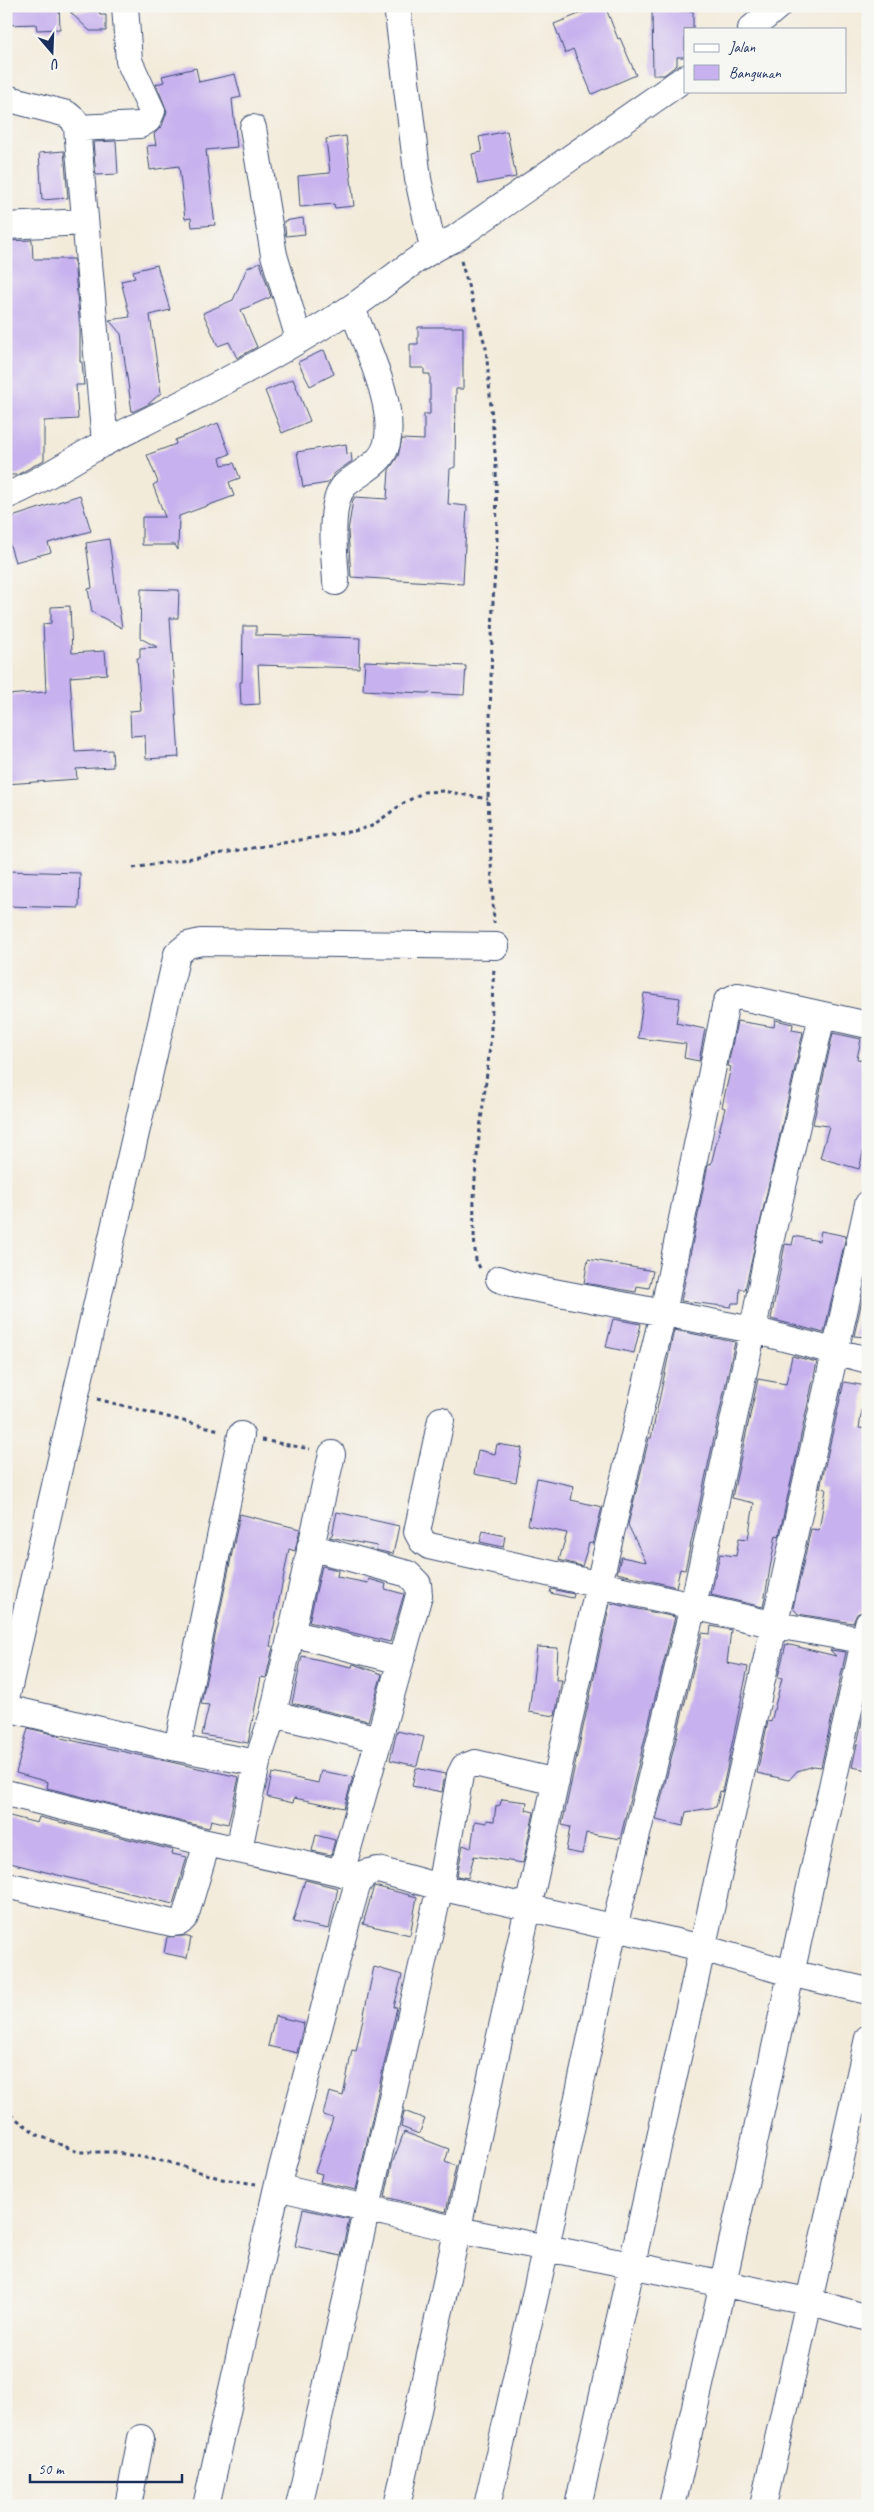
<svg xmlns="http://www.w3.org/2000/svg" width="874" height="2512" font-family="Caveat,sans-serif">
<rect width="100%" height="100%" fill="#f6f6f2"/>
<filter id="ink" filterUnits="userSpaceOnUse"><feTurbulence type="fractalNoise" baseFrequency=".02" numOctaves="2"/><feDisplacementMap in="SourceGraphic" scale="10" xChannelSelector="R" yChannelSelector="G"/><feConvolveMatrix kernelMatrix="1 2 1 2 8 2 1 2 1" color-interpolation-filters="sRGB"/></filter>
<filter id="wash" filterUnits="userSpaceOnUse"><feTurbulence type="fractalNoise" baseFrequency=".0096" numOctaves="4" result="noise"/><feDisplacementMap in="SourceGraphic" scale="20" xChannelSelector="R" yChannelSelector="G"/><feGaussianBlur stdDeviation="1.12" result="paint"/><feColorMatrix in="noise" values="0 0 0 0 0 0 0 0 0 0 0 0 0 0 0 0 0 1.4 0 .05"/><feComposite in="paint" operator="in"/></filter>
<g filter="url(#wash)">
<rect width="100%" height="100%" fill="#f3ebda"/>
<g id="blocks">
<path fill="#c7b1ee" d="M 6,6 L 59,6 L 60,29 L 37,30 L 36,24 L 6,25 Z
M 599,6 L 605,6 L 618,39 L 620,38 L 636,75 L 592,94 L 573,49 L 565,53 L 554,24 Z
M 99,11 L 100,15 L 106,15 L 106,31 L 90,31 L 70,12 Z
M 652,11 L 693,11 L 693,29 L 685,29 L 685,57 L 677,57 L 677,65 L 664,75 L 653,75 Z
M 196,68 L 199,82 L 235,74 L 241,97 L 232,99 L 237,147 L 206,150 L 215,225 L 192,227 L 191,218 L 185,219 L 179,166 L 150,170 L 147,146 L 156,145 L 154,134 L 162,126 L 167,111 L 156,84 L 164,82 L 162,76 Z
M 507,131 L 516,177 L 478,184 L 472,154 L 482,152 L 479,137 Z
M 346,136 L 354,206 L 335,208 L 334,204 L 300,207 L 298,176 L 330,173 L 326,139 Z
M 116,141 L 118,174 L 96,175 L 93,142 Z
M 64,151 L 68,198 L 42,200 L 39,153 Z
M 303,218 L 305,234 L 286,236 L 284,221 Z
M 32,240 L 33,259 L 74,259 L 80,329 L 80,362 L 82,362 L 84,385 L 76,385 L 78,419 L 44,421 L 44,460 L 17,475 L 6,475 L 6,241 Z
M 260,262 L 271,297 L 241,310 L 257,347 L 237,358 L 229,342 L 218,346 L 203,313 L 233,300 L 247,268 Z
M 157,265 L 170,310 L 150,315 L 161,393 L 147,405 L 132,412 L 121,334 L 109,320 L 130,317 L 121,281 L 135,278 L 133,271 Z
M 418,327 L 463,327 L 463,389 L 456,389 L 455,467 L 450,469 L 448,504 L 467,506 L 463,584 L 351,577 L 348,531 L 353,500 L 355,497 L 387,499 L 389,470 L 398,456 L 402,439 L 424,440 L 424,414 L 430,414 L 430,374 L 424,374 L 424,368 L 410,368 L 410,344 L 418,344 Z
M 324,350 L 334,374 L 310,386 L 298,362 Z
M 293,379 L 310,421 L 282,433 L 265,391 Z
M 218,423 L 230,454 L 220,458 L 222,465 L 234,463 L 240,478 L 229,482 L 234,496 L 179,516 L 178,550 L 175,545 L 142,545 L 142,517 L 165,517 L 153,485 L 158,482 L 147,455 L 176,444 L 175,440 Z
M 346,444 L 347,454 L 351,453 L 352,461 L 335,473 L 328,483 L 303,487 L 297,452 Z
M 80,495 L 91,531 L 48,543 L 51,552 L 15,562 L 6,532 L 6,519 Z
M 109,539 L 115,583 L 122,628 L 92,612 L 88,589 L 92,588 L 86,543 Z
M 141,589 L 179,590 L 178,618 L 170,618 L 179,757 L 146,759 L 145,735 L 131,736 L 130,711 L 141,710 L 137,658 L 140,658 L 140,648 L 157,647 L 140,638 Z
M 70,606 L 72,653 L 105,651 L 107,674 L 70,677 L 75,752 L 112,750 L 113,767 L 76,769 L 77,779 L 6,784 L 6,695 L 46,692 L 43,624 L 51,623 L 51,607 Z
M 243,626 L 256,626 L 256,635 L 360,638 L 359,668 L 258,665 L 260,704 L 241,705 L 240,682 L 242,682 Z
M 365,661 L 466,666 L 464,695 L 363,690 Z
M 6,871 L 80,873 L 79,908 L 6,906 Z
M 644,993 L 680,998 L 676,1023 L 705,1029 L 699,1061 L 684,1058 L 686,1044 L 638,1038 Z
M 775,1020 L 793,1024 L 792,1030 L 803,1032 L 745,1290 L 740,1288 L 739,1303 L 732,1303 L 731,1307 L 681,1301 L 708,1164 L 711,1164 L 725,1108 L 722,1107 L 731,1067 L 728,1066 L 737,1021 L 774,1027 Z
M 833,1033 L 861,1039 L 857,1059 L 868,1061 L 868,1150 L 864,1149 L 859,1169 L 820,1158 L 829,1126 L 813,1124 Z
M 821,1231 L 846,1236 L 824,1333 L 771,1319 L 785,1244 L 792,1245 L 794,1236 L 819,1241 Z
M 588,1259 L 653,1271 L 649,1288 L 637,1286 L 636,1292 L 584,1283 Z
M 868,1274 L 868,1337 L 854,1336 Z
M 613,1319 L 641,1324 L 634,1353 L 606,1347 Z
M 674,1330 L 735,1342 L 685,1570 L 680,1569 L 676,1587 L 617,1573 L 621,1557 L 646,1562 L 628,1525 L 649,1438 L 651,1438 Z
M 792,1356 L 817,1362 L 779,1536 L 776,1535 L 763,1607 L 711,1595 L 720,1554 L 736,1556 L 739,1538 L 748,1539 L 754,1503 L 732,1498 L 758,1379 L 786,1384 Z
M 844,1382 L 866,1386 L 859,1428 L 868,1429 L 868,1609 L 857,1614 L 853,1623 L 798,1614 L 793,1608 L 811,1529 L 819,1530 L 826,1489 L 820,1488 Z
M 497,1444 L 522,1448 L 516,1482 L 474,1474 L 478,1450 L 495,1454 Z
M 537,1478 L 574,1486 L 571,1500 L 602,1507 L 593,1544 L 589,1543 L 582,1566 L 559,1560 L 567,1533 L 528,1525 Z
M 337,1512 L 399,1526 L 393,1554 L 376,1550 L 377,1546 L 329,1537 L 332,1535 Z
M 240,1514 L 300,1529 L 295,1551 L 289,1549 L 270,1646 L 273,1647 L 266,1678 L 261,1677 L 248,1743 L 202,1735 L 209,1705 L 201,1704 Z
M 483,1531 L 505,1536 L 503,1547 L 480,1542 Z
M 322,1566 L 338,1570 L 337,1577 L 368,1583 L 369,1579 L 386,1584 L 385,1589 L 404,1594 L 390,1642 L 309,1622 Z
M 551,1589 L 574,1594 L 573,1598 L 550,1593 Z
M 610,1603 L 675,1617 L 620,1839 L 586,1833 L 582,1854 L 566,1851 L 570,1827 L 562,1825 Z
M 711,1626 L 731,1630 L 727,1663 L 748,1667 L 722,1792 L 720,1791 L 716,1807 L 686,1812 L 683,1826 L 656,1820 L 702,1633 L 710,1634 Z
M 786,1644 L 836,1656 L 830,1650 L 846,1652 L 821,1767 L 814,1766 L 797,1771 L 789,1780 L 757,1773 L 768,1721 L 771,1722 L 782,1678 L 778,1677 Z
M 537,1647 L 558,1648 L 556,1680 L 562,1680 L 555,1716 L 529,1712 Z
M 302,1656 L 352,1667 L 353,1664 L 382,1674 L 368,1721 L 292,1703 Z
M 868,1694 L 868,1770 L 852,1767 Z
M 28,1728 L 61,1736 L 61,1738 L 239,1777 L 228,1824 L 211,1820 L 209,1828 L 179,1821 L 47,1788 L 48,1782 L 16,1773 Z
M 397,1731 L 424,1737 L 417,1766 L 390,1760 Z
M 416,1768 L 445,1774 L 442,1792 L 412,1786 Z
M 321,1771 L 353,1777 L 344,1808 L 294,1798 L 293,1803 L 267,1797 L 272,1773 L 318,1783 Z
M 502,1799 L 527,1802 L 526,1810 L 534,1812 L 523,1863 L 474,1856 L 468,1878 L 457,1876 L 463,1845 L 471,1848 L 475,1821 L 487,1823 L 487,1820 L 494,1821 L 496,1806 L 500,1805 Z
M 6,1815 L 37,1823 L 39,1817 L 173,1850 L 172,1854 L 187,1857 L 173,1904 L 6,1862 Z
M 316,1835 L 335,1840 L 331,1855 L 312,1851 Z
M 305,1880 L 338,1888 L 329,1929 L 293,1922 Z
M 374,1886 L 417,1897 L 410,1935 L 363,1924 Z
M 184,1936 L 191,1938 L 187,1958 L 164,1953 L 167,1937 Z
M 374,1967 L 402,1975 L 394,2007 L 397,2007 L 356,2190 L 320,2182 L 322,2174 L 315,2172 L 333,2118 L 323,2115 L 329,2092 L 343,2096 L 352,2050 L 356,2051 Z
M 275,2016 L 304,2023 L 297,2053 L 268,2046 Z
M 404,2111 L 425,2119 L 419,2134 L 401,2127 Z
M 404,2132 L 449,2149 L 445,2162 L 456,2166 L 446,2212 L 385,2197 L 392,2164 Z
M 303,2209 L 349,2219 L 341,2256 L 295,2246 Z"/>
</g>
</g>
<g filter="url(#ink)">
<use href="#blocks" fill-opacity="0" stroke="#3b4b71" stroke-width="1"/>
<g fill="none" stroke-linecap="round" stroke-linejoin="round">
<g stroke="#3b4b71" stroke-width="28">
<path id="minor" d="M 397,6 L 418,179 L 433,248
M 751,29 L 778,6
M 6,98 L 67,114 L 74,120 L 77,128 L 105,443
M 77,128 L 140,125 L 148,120 L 152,111 L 129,61 L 125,6
M 253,128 L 274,255 L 299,339
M 6,226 L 84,222
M 6,496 C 41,482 72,460 106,442 C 189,400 273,359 351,308 C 386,285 416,255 454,239 L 685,78
M 336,582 C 335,558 327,503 345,485 C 360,471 382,465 387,443 C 396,406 365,343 352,308
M 499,1279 L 517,1285 L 753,1330 L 868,1360
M 441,1420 L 417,1532 L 422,1541 L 429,1546 L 776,1625 L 868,1641
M 310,1547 L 408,1574 L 418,1584 L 419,1595 L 379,1739
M 291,1633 L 400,1661
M 6,1699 L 177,954 L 188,945 L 201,942 L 496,946
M 6,1708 L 177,1748 L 257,1763
M 273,1714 L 379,1739 L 341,1873
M 177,1748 L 241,1435
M 6,1793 L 207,1843
M 239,1849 L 257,1763 L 273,1714 L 332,1454
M 6,1885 L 172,1923 L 180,1922 L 185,1917 L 207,1843 L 361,1877
M 277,2187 L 458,2230 L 808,2301 L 868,2318
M 128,2506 L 141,2438
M 206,2506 L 277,2187 L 347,1921 L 357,1886 L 365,1873 L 378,1870 L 440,1887 L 702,1948 L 790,1973 L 868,1991
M 299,2506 L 440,1887 L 460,1775 L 464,1767 L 475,1763 L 556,1782
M 397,2506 L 599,1584 L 663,1313 L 725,1007 L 727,1001 L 738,996 L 868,1025
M 487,2506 L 546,2247 L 614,1928 L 693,1606 L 753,1330 L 768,1251 L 822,1016
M 578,2506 L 868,1204
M 672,2506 C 741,2213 802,1918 868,1624
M 763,2506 L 868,2038"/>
</g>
<path stroke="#3b4b71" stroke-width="3" stroke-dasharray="4 4" stroke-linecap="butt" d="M 461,261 L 486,348 L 496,465 L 497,541 L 493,601 L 488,799 L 494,923
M 133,868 L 354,831 L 372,826 L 402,804 L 424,792 L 443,791 L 488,799
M 480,1268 L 476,1260 C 468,1187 483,1117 490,1045 C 492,1020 492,994 494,969
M 97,1399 L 219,1430
M 262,1440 L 310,1449
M 6,2108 L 12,2116 L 38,2135 L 78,2152 L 113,2152 L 168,2162 L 222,2179 L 256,2184"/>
<use href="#minor" stroke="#fff" stroke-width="26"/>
</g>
</g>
<rect width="874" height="2512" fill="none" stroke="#f6f6f2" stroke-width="25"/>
<rect x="684" y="28" width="162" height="65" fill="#f6f6f2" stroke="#9ea6b7"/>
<rect x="694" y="44" width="25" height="8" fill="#ffffff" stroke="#9ea6b7"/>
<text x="729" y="52" font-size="15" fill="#1b2f5e">Jalan</text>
<rect x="694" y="65" width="25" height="15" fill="#c7b1ee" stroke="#9ea6b7"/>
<text x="729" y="78" font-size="15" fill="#1b2f5e">Bangunan</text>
<g transform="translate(52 52) rotate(161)" stroke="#f6f6f2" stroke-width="4" paint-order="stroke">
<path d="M0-4L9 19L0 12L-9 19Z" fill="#1b2f5e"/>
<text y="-8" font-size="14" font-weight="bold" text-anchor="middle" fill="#1b2f5e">U</text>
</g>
<path d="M30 2474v8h152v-8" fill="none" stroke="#1b2f5e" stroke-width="2.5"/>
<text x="38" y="2474" font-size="15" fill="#1b2f5e" stroke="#f6f6f2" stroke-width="4" paint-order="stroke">50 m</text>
</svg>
